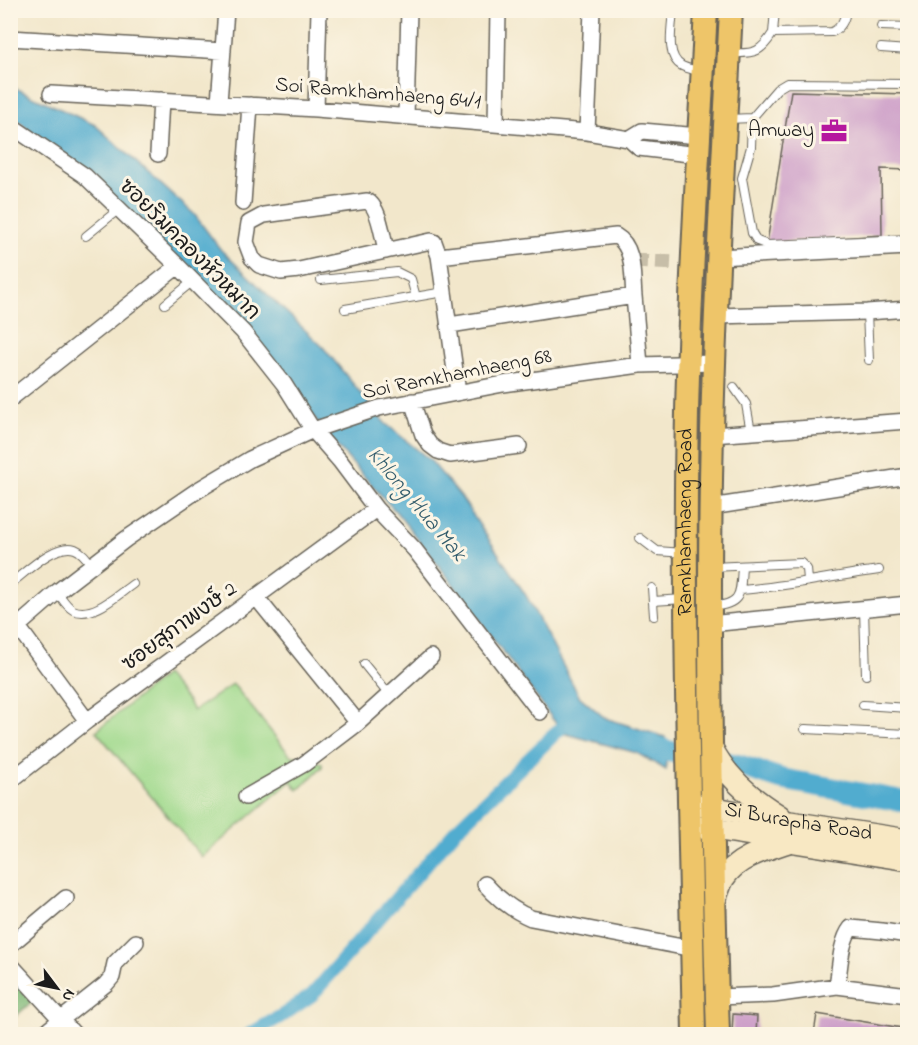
<svg xmlns="http://www.w3.org/2000/svg" width="918" height="1045" font-family="'Indie Flower','Playpen Sans Thai',sans-serif">
<rect width="100%" height="100%" fill="#fcf5e5"/>
<filter id="ink" filterUnits="userSpaceOnUse"><feTurbulence type="fractalNoise" baseFrequency=".0167" numOctaves="2"/><feDisplacementMap in="SourceGraphic" scale="12" xChannelSelector="R" yChannelSelector="G"/><feConvolveMatrix kernelMatrix="1 2 1 2 8 2 1 2 1" color-interpolation-filters="sRGB"/></filter>
<filter id="wash" filterUnits="userSpaceOnUse"><feTurbulence type="fractalNoise" baseFrequency=".008" numOctaves="4" result="noise"/><feDisplacementMap in="SourceGraphic" scale="24" xChannelSelector="R" yChannelSelector="G"/><feGaussianBlur stdDeviation="1.35" result="paint"/><feColorMatrix in="noise" values="0 0 0 0 0 0 0 0 0 0 0 0 0 0 0 0 0 1.4 0 .05"/><feComposite in="paint" operator="in"/></filter>
<g filter="url(#wash)">
<rect width="100%" height="100%" fill="#f2e7cb"/>
<path fill="#9fd98c" stroke="#5e7a54" stroke-width="1.5" d="M 165,675 L 188,701 L 193,711 L 233,684 L 290,755 L 322,763 L 322,767 L 298,790 L 291,781 L 202,857 L 96,731 Z"/>
<path fill="#7fb978" stroke="#4e6a4a" stroke-width="1.5" d="M 11,977 L 33,1001 L 11,1020 Z"/>
<path fill="#51accf" stroke="#366476" stroke-width="1.5" d="M 11,86 L 95,125 L 194,214 L 221,250 L 323,347 L 385,423 L 431,461 L 461,497 L 527,597 L 579,696 L 605,718 L 665,737 L 666,770 L 637,753 L 563,733 L 450,580 L 397,513 L 335,444 L 223,302 L 21,123 L 11,117 Z"/>
<g fill="none" stroke-linecap="round" stroke-linejoin="round">
<path stroke="#51accf" stroke-width="14" d="M 250,1034 L 283,1015 L 312,995 L 456,830 L 571,718"/>
<path stroke="#51accf" stroke-width="22" d="M 637,741 L 668,751 L 738,765 L 781,779 L 908,802"/>
</g>
<g id="blocks">
<path fill="#cea0c9" d="M 791,91 L 908,94 L 908,170 L 881,169 L 882,235 L 767,243 Z
M 733,1014 L 757,1016 L 756,1034 L 732,1034 Z
M 817,1014 L 908,1029 L 908,1034 L 814,1034 Z"/>
</g>
</g>
<g filter="url(#ink)">
<use href="#blocks" fill-opacity="0" stroke="#676359" stroke-width="1.5"/>
<g fill="none" stroke-linecap="round" stroke-linejoin="round">
<path stroke="#c7bea8" stroke-width="15" stroke-dasharray="15 8" stroke-linecap="butt" d="M 633,261 L 675,263"/>
<g stroke="#676359" stroke-width="10">
<path id="lane" d="M 673,10 C 672,27 665,57 682,66 C 688,69 696,70 701,72
M 881,26 L 908,27
M 773,33 L 775,10
M 881,48 L 908,50
M 732,53 C 755,54 761,52 773,33 L 832,32 C 841,28 845,20 846,10
M 752,118 L 777,89 L 787,83 L 908,84
M 727,119 L 752,118 L 751,147 L 742,178 L 752,233 L 757,241 L 768,245 L 908,239
M 86,236 L 119,209
M 321,280 L 397,272 L 411,279 L 416,297
M 165,304 L 193,281
M 345,309 L 444,292
M 867,312 L 869,360
M 734,387 L 746,404 L 751,432
M 640,538 L 657,551 L 684,553
M 712,567 L 801,563 L 807,569 L 808,580
M 10,584 C 25,573 55,542 75,549 C 83,552 87,559 92,566
M 652,588 L 654,616
M 740,590 C 787,587 832,576 879,570
M 57,592 C 62,598 66,606 73,610 C 93,619 117,595 133,584
M 653,601 L 684,599
M 711,607 C 743,604 740,594 742,566
M 864,609 L 866,675
M 364,664 L 389,695
M 863,705 L 908,708
M 805,729 L 908,734"/>
</g>
<g stroke="#676359" stroke-width="18">
<path id="street" d="M 10,38 L 223,51
M 51,94 L 316,109 L 587,132 L 629,139 L 639,148 L 698,155
M 219,102 L 226,10
M 316,109 L 319,10
M 406,116 L 409,10
M 496,124 L 498,10
M 10,125 L 85,176 L 178,266 L 243,332 L 284,384 L 313,430 L 340,461 L 376,509 L 415,550 L 540,712
M 587,132 L 592,10
M 629,139 L 642,131 L 699,136
M 158,154 L 161,100
M 243,203 L 250,105
M 386,251 C 383,238 379,206 367,201 L 264,215 L 249,223 L 246,242 L 252,258 L 259,265 L 281,272 L 299,270 L 431,241 L 434,242 L 439,256 L 458,392
M 439,256 L 616,236 C 635,247 632,276 634,296 L 450,325
M 718,257 L 908,247
M 634,296 L 640,365
M 716,316 L 867,312 L 908,309
M 10,399 L 178,266
M 412,401 L 423,435 L 430,445 L 438,451 L 450,455 L 519,446
M 712,435 L 908,421
M 711,507 L 908,476
M 10,616 L 87,721
M 710,624 L 908,604
M 10,633 L 57,592 L 126,539 L 198,490 L 250,459 L 313,430 L 379,408 L 503,384 L 640,365 L 714,363
M 358,723 L 431,657
M 10,781 L 87,721 L 376,509
M 246,797 L 304,764 L 358,723 L 256,597
M 485,884 C 499,900 512,910 531,918 L 693,949
M 10,945 L 66,898
M 10,964 L 74,1034
M 837,986 C 840,969 840,942 851,928 L 882,931 L 908,935
M 717,997 L 773,995 L 837,986 L 908,995
M 43,1034 L 106,984 L 112,977 L 115,963 L 136,942"/>
</g>
<g stroke="#676359" stroke-width="24">
<g id="secondary">
<path d="M 712,748 C 727,778 752,799 780,816"/>
<path id="s1" d="M 689,803 L 790,822 L 908,840"/>
<path d="M 695,826 L 908,860"/>
<path d="M 715,900 C 718,893 720,884 724,878 C 738,856 769,849 791,841"/>
</g>
</g>
<g stroke="#676359" stroke-width="26">
<g id="primary">
<path id="s2" d="M 694,1034 C 690,827 683,619 687,412 C 690,278 699,144 706,10"/>
<path d="M 718,1034 C 712,834 707,633 712,432 C 715,292 724,151 731,10"/>
</g>
</g>
<use href="#lane" stroke="#fff" stroke-width="8"/>
<use href="#street" stroke="#fff" stroke-width="15"/>
<use href="#secondary" stroke="#f8e8c3" stroke-width="21"/>
<use href="#primary" stroke="#eec569" stroke-width="22"/>
</g>
</g>
<defs>
<g id="office-bare" transform="scale(2.07)"><path d="M-6-3h4V-5.5h4V-3h4V5H-6ZM-1-4.5V-3h2v-1.5ZM-6 0V1H6V0Z" fill="#b5179e" stroke="#fcf5e5" stroke-width="2.5" paint-order="stroke"/></g>
</defs>
<g fill-rule="evenodd">
<use href="#office-bare" x="834" y="131"/>
</g>
<g text-anchor="middle" dominant-baseline="central" stroke-width="6" stroke-linejoin="round" paint-order="stroke">
<g font-size="21" fill="#1c1c1c" stroke="#fcf5e5">
<text transform="translate(378 94) rotate(5)">Soi Ramkhamhaeng 64/1</text>
<text transform="translate(189 250) rotate(45)">ซอยริมคลองหัวหมาก</text>
<text transform="translate(457 375) rotate(-11)">Soi Ramkhamhaeng 68</text>
<text stroke="none"><textPath href="#s2" startOffset="512">Ramkhamhaeng Road</textPath></text>
<text transform="translate(180 627) rotate(-36)">ซอยสุภาพงษ์ 2</text>
<text stroke="none"><textPath href="#s1" startOffset="111">Si Burapha Road</textPath></text>
</g>
<g font-size="21" fill="#1c1c1c" stroke="#fcf5e5" text-anchor="end">
<text x="814" y="131">Amway</text>
</g>
<g font-size="22" font-style="italic" fill="#345d6d" stroke="#fcf5e5">
<text transform="translate(416 505) rotate(50)">Khlong Hua Mak</text>
</g>
</g>
<rect width="918" height="1045" fill="none" stroke="#fcf5e5" stroke-width="36"/>
<g transform="translate(57 988) rotate(122)" stroke="#fcf5e5" stroke-width="4.5" paint-order="stroke">
<path d="M0-4.5L10 22L0 15L-10 22Z" fill="#1c1c1c"/>
<text y="-9" font-size="16" font-weight="bold" text-anchor="middle" fill="#1c1c1c">N</text>
</g>
</svg>
